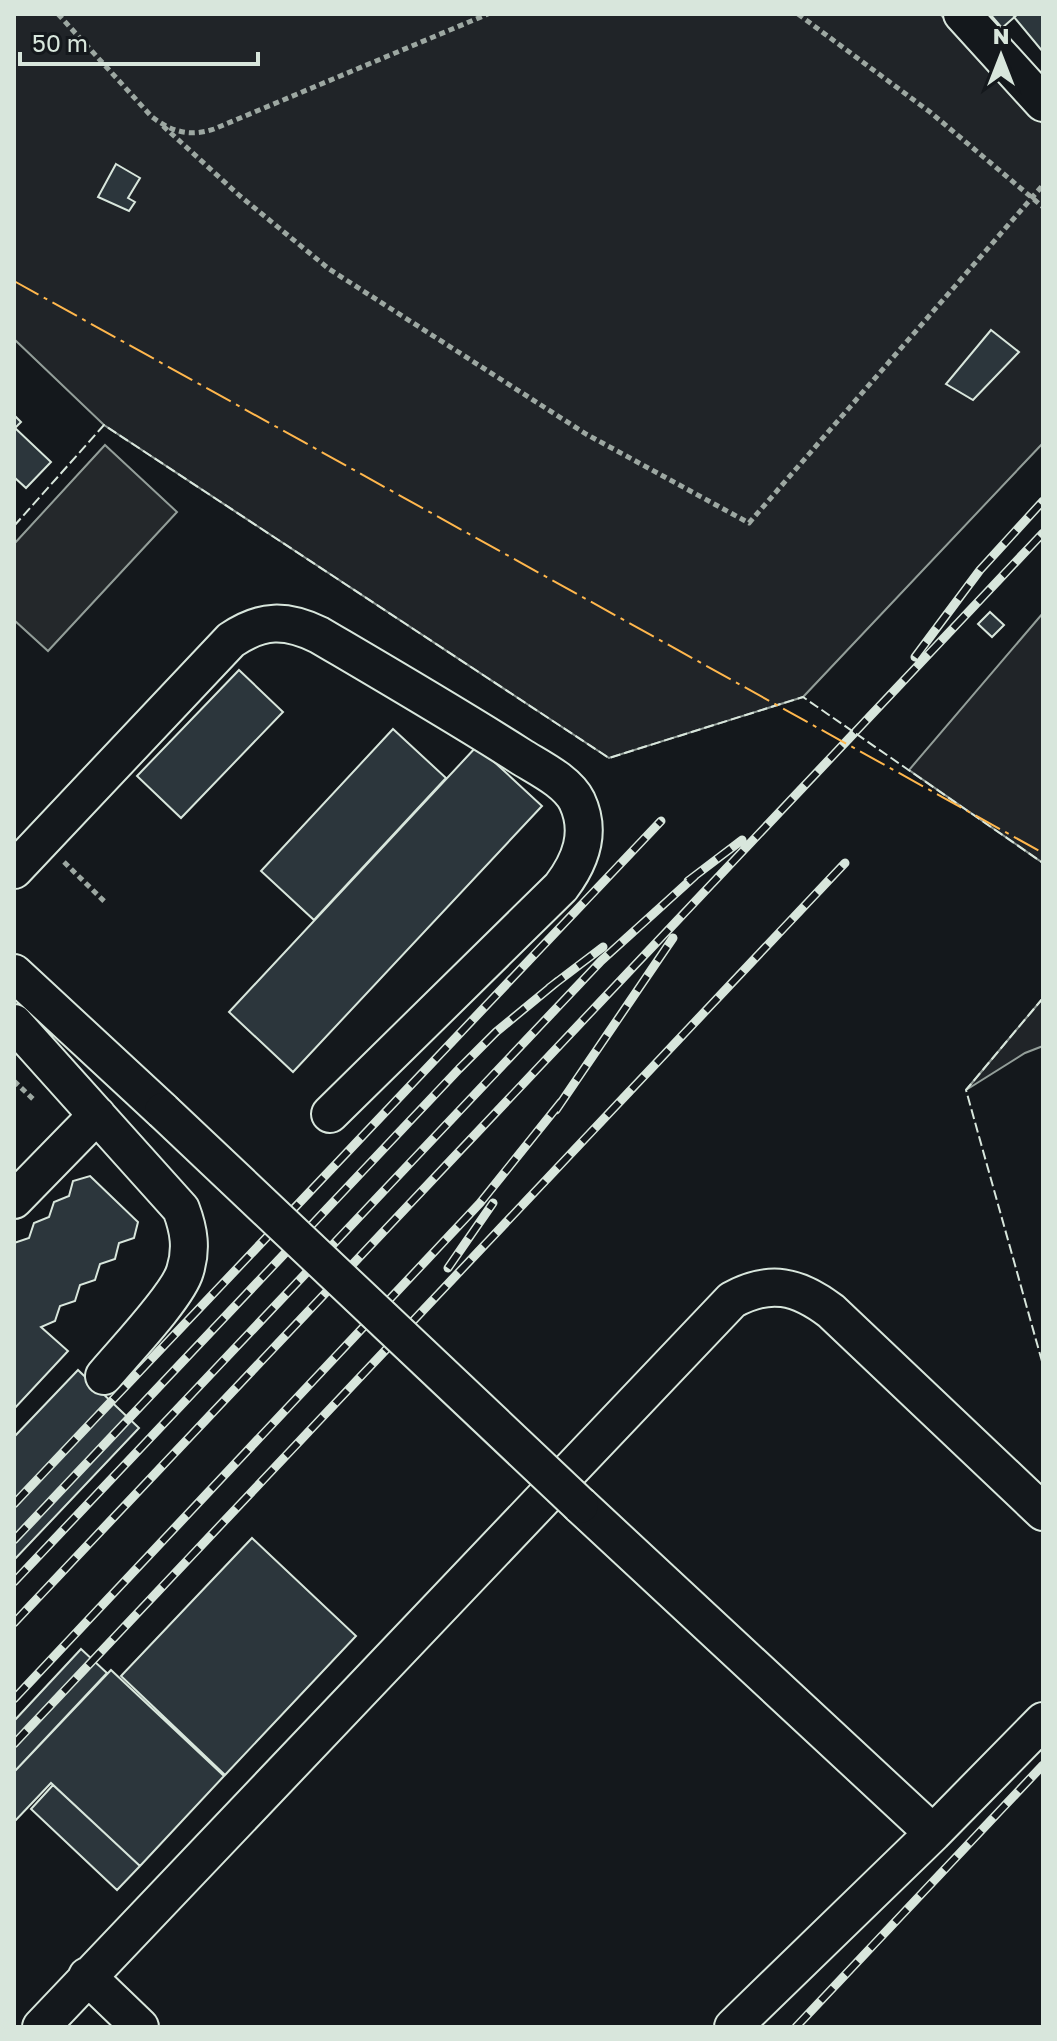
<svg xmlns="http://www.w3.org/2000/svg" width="1057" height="2041" font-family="'Golos Text',sans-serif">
<rect width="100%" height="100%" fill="#14181c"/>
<path fill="#202428" stroke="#939e99" stroke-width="2" d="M 14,14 L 940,14 L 1043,124 L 1043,443 L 803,697 L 609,758 L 104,425 L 14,339 Z
M 1043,613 L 1043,863 L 909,770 Z
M 1043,998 L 1043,1046 L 1025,1053 L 966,1090 Z"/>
<path fill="#24282b" stroke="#939e99" stroke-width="2" d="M 105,445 L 177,512 L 48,651 L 14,620 L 14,544 Z"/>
<path fill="#2c363c" stroke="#d8e6dc" stroke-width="2" d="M 990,14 L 1018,14 L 1002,28 Z
M 1018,14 L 1043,14 L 1043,52 L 1014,17 Z
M 116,164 L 140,178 L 128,198 L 135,202 L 129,211 L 98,197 Z
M 991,330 L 1019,352 L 973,400 L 946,384 Z
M 14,415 L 21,422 L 15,428 L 51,462 L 26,488 L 14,477 Z
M 990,612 L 1004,625 L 992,637 L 978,624 Z
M 239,670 L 283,712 L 181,818 L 137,776 Z
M 393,729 L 446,778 L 314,920 L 261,871 Z
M 477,746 L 542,806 L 293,1072 L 229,1012 Z
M 90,1176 L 138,1222 L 134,1238 L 119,1243 L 115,1259 L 100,1264 L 95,1280 L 80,1285 L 75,1301 L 60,1306 L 55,1321 L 41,1327 L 68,1351 L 14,1409 L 14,1243 L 29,1238 L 34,1223 L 49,1217 L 54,1202 L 69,1196 L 73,1181 Z
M 78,1370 L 139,1428 L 14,1560 L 14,1437 Z
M 252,1538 L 356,1636 L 225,1775 L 121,1676 Z
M 81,1649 L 107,1673 L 14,1772 L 14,1721 Z
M 111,1670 L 224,1776 L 140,1866 L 51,1783 L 14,1822 L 14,1772 Z
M 53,1785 L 140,1866 L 117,1890 L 31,1809 Z"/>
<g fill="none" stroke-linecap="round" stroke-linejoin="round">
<g stroke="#d8e6dc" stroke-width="40">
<path id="minor" d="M 962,14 L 1043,103
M 14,870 L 231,640 C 262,619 286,619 319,635 C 387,675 454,714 520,756 C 539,768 567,781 577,801 C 592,833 580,862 561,887 L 330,1114
M 14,973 L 163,1111
M 14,1023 L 181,1209 C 189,1230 192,1249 185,1271 C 178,1296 123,1353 104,1376
M 14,1200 L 97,1115
M 580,1505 L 933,1833
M 87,1976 L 140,2027
M 41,2027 L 732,1300 C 770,1279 798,1286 831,1311 L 1043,1512
M 733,2027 L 933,1833 L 1043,1721"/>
</g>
<path stroke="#9da8a2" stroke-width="5" stroke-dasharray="6 4" stroke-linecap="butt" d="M 58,14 L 152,117 C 172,132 190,137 214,129 L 488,14
M 798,14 L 930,112 L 1043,207
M 163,126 L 240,196 L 329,269 L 586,434 L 749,523 L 1043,185
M 64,862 L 105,902
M 14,1081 L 33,1099"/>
<use href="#minor" stroke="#14181c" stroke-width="36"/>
<g stroke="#d8e6dc" stroke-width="9">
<path id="rail" d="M 915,657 L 980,570 L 1043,501
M 688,881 L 742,840
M 549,988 L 603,947
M 556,1110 L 673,938
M 448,1268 L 493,1203
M 14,1504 L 661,821
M 14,1540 L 459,1069 L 496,1032 L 558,981
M 14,1582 L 601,961 L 695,876
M 14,1623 L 1043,533
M 14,1699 L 480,1203 L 561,1102
M 14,1744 L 845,863
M 796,2027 L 1043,1765"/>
</g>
<use href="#rail" stroke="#14181c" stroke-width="6" stroke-dasharray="18" stroke-linecap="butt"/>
<g stroke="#d8e6dc" stroke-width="40" stroke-linecap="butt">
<path id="minor-bridge" d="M 163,1111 L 580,1505"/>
</g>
<use href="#minor-bridge" stroke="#14181c" stroke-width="36"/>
<path stroke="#d8e6dc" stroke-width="2" stroke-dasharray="10 4" stroke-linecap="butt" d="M 14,526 L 104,425 L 609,758 L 803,697 L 1043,863
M 1043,998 L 966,1090 L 1043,1365"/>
<path stroke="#ffb74d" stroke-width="2" stroke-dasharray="28 6 4 6" stroke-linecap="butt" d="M 14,281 L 1043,853"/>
</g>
<rect width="1057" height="2041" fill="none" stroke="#d8e6dc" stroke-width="32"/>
<g transform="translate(1001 56)" stroke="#14181c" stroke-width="6" paint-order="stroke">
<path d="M0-6L14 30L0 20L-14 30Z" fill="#d8e6dc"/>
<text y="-12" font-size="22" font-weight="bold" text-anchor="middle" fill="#d8e6dc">N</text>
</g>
<path d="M20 52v12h238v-12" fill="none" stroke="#d8e6dc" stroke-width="4"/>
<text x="32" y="52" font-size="24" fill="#d8e6dc" stroke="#14181c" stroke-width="6" paint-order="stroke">50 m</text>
</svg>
